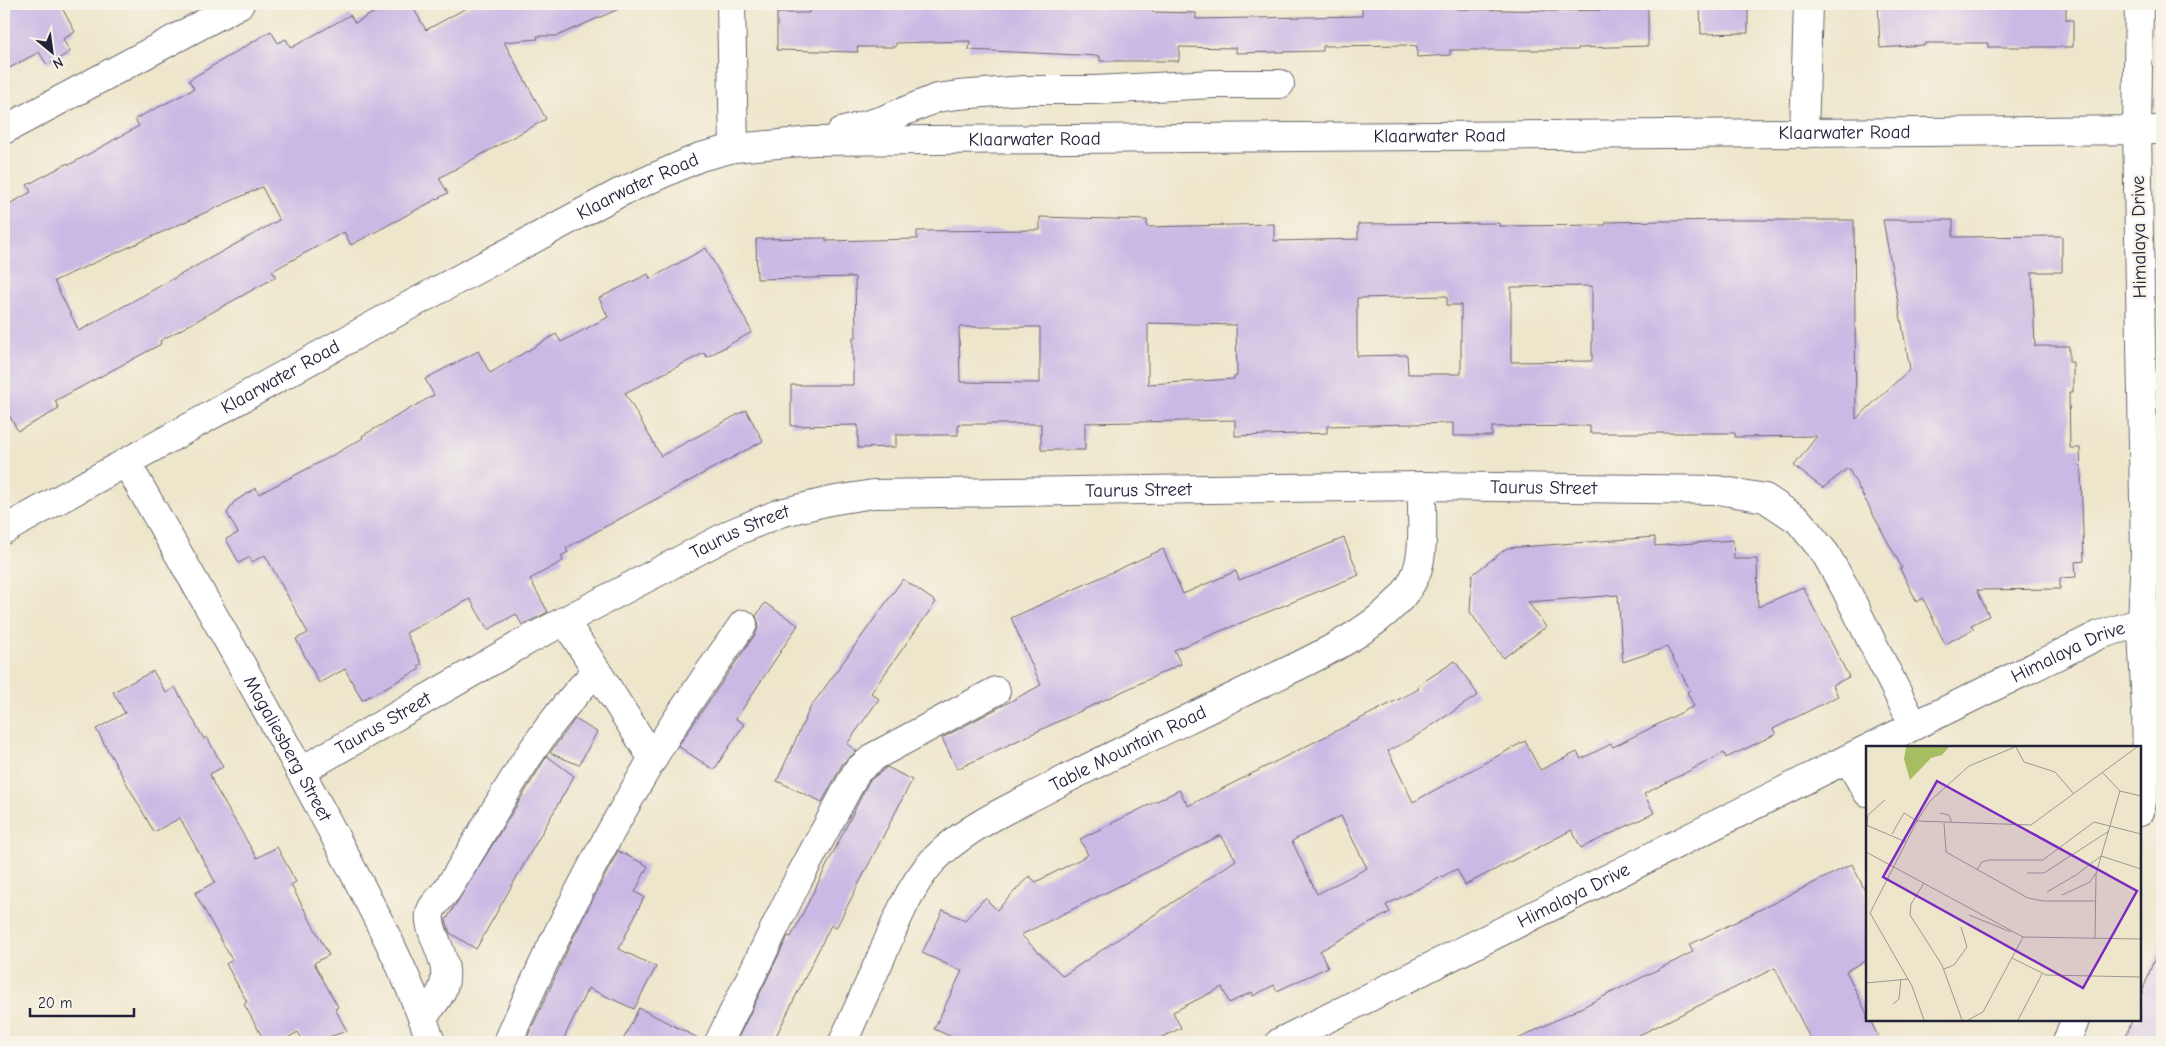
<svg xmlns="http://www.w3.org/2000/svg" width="2166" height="1046" font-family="'Comic Neue',sans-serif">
<rect width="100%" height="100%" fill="#f7f3e8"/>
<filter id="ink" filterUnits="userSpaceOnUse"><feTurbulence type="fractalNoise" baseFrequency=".02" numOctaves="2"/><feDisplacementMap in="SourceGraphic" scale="10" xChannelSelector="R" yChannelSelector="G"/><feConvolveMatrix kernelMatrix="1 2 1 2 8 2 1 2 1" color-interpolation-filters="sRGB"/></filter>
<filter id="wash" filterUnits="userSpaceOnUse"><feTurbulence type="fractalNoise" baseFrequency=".0096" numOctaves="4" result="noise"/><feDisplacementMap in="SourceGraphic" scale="20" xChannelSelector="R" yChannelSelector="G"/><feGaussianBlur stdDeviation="1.12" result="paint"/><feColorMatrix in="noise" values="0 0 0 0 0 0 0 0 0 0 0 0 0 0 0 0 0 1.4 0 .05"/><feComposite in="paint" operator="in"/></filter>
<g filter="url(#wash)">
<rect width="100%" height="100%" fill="#eee6cb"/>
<g id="blocks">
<path fill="#cab9e4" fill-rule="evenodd" d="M 4,4 L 60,4 L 75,32 L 63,39 L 70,52 L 47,65 L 39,52 L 4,71 Z
M 389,4 L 411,4 L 426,30 L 474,4 L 630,4 L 557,36 L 537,36 L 538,39 L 504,42 L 546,119 L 439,178 L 448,193 L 351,245 L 344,232 L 272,271 L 276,277 L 160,341 L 161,344 L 55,401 L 59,409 L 18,431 L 4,406 L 4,207 L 31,192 L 27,185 L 68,163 L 69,165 L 139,126 L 135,119 L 194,89 L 189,80 L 271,31 L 278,43 L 286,39 L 291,48 L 350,15 L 355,23 ZM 262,187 L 279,220 L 79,331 L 54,281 Z
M 871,4 L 1152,4 L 1152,12 L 1196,13 L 1196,19 L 1362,16 L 1362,4 L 1456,4 L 1456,9 L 1554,11 L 1614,10 L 1614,4 L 1648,4 L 1648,46 L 1578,48 L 1578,50 L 1450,50 L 1450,55 L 1417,57 L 1417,46 L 1406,45 L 1323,46 L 1323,51 L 1236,53 L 1236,48 L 1179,47 L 1179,61 L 1100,61 L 1100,56 L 969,50 L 970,41 L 896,43 L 896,47 L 857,47 L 858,52 L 777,50 L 777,13 L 809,13 L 809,7 L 871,7 Z
M 1700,4 L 1748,4 L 1748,33 L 1701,34 Z
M 1878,4 L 2066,4 L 2066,20 L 2073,20 L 2073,47 L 1988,47 L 1988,43 L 1925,43 L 1925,45 L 1880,48 Z
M 1040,217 L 1147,220 L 1147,227 L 1274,224 L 1274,241 L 1358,239 L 1358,224 L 1499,223 L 1499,226 L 1606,225 L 1606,222 L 1729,220 L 1854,220 L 1856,419 L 1910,369 L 1883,220 L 1953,220 L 1953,237 L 2062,236 L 2062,272 L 2032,272 L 2035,346 L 2069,346 L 2069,362 L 2073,362 L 2073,392 L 2069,392 L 2070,448 L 2080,448 L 2084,561 L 2075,562 L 2076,577 L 2060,578 L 2060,589 L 1977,590 L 1989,616 L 1971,625 L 1974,629 L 1945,644 L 1923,598 L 1917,602 L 1900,569 L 1902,568 L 1848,468 L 1823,488 L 1794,466 L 1817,436 L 1735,437 L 1735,433 L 1590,433 L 1590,426 L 1492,427 L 1492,436 L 1453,436 L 1453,423 L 1327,426 L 1327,433 L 1235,436 L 1235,420 L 1085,423 L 1085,450 L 1041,450 L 1041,424 L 958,424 L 958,435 L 896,435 L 896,447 L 858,448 L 858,425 L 791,426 L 791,385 L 853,385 L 853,337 L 856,337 L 855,277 L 757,279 L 756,239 L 826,238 L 826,241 L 917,239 L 917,231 L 1040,230 ZM 1592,286 L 1592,361 L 1511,362 L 1511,287 ZM 1447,296 L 1447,305 L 1461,305 L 1461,374 L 1408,374 L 1407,355 L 1357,356 L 1357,298 ZM 1148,323 L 1236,325 L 1237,376 L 1234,377 L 1234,379 L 1148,384 ZM 959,327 L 1040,327 L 1040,383 L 960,382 Z
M 706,248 L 752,332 L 707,357 L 704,353 L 625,393 L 661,456 L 746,410 L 763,441 L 566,548 L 568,552 L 561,556 L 563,561 L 530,579 L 548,612 L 522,625 L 516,614 L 488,630 L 470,599 L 406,633 L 422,664 L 418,666 L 420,669 L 362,700 L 345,669 L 319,683 L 296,639 L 308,633 L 265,555 L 252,562 L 250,557 L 239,563 L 226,539 L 238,533 L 227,513 L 234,502 L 256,488 L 259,494 L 326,459 L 363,438 L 362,436 L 434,395 L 425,379 L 478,351 L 490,373 L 556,334 L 561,342 L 608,317 L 599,298 L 648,274 L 650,279 Z
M 1655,537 L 1655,546 L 1733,540 L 1734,559 L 1757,559 L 1758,607 L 1803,587 L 1849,677 L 1833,685 L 1838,696 L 1773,729 L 1776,734 L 1726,758 L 1724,753 L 1644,794 L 1654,813 L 1581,848 L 1572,830 L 1465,885 L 1457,869 L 1386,905 L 1390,912 L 1320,951 L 1328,967 L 1277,991 L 1274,985 L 1253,996 L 1252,992 L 1229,1003 L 1222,987 L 1173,1012 L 1181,1028 L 1152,1042 L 963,1042 L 934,1029 L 962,971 L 922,953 L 943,910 L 965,920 L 985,898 L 997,910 L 1029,876 L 1036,882 L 1088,855 L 1080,839 L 1179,790 L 1188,806 L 1419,689 L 1417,686 L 1455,661 L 1478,695 L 1410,740 L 1388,751 L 1413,802 L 1525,741 L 1540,770 L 1577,752 L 1581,759 L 1611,744 L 1613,747 L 1694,706 L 1687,692 L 1690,690 L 1667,647 L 1623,662 L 1618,595 L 1528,602 L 1546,627 L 1503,658 L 1470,612 L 1472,575 L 1507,548 ZM 1341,816 L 1367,868 L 1317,894 L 1292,841 ZM 1221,835 L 1236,860 L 1063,976 L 1021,935 Z
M 1344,538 L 1359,575 L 1174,650 L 1181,664 L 957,769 L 942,738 L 1041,685 L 1011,618 L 1163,549 L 1183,594 L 1236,571 L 1239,580 Z
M 903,579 L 936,602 L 871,693 L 879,699 L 847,744 L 857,751 L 843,763 L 822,802 L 777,781 L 810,708 Z
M 765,603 L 798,625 L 736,719 L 744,724 L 714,770 L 678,746 L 756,633 L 759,625 L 756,616 Z
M 153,671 L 166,693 L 175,687 L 204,739 L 207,737 L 223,767 L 210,774 L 214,785 L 257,858 L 277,847 L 296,882 L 291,885 L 329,955 L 314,963 L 338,1007 L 335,1009 L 347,1031 L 313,1042 L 304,1042 L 298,1032 L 280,1042 L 265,1042 L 244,1004 L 247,1002 L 226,964 L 232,960 L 195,893 L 215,882 L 180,818 L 154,832 L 96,729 L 125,713 L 113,692 Z
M 575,719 L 597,732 L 579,765 L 550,753 Z
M 547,756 L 574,776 L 476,949 L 450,933 L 446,920 Z
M 887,767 L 912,780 L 836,928 L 831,925 L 773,1042 L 736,1042 L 788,936 L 791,937 L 869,781 Z
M 618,851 L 648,866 L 635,892 L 644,897 L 619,949 L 656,967 L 634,1009 L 588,988 L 562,1042 L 525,1042 L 575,934 Z
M 1852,864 L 1867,895 L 1867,960 L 1846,971 L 1867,1014 L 1867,1020 L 1870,1020 L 1881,1042 L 1812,1042 L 1775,968 L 1625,1042 L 1512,1042 L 1693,952 L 1689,945 Z
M 2159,946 L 2162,947 L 2162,1042 L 2124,1042 L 2132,1020 L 2140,1020 L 2140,998 Z
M 639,1008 L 704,1041 L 704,1042 L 622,1042 Z"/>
</g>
</g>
<g filter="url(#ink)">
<use href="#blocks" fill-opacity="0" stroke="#69676d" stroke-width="1"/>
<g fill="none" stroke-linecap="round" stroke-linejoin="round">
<g stroke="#69676d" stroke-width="30">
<g id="minor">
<path d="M 731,4 L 734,148"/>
<path d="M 4,130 L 240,4"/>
<path d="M 841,132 L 883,120 L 937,98 L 958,95 L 1025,90 L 1095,90 L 1214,84 L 1280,84"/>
<path d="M 1804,134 L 1808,4"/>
<path id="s1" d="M 126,462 C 199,590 273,717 341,848 C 374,911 408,974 431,1042"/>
<path id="s2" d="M 4,530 L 401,310 L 619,193 L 700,157 L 734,148 L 812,141 L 2162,130"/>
<path d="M 565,621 L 653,759"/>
<path id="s3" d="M 1871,747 L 2099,635 L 2142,622 L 2145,552 L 2137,130 L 2139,4"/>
<path d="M 1848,759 L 1867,792"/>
<path id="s4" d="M 301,771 L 530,639 L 732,533 L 780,513 L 830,501 L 873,494 L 1422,486 L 1718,490 L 1765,498 L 1798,520 L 1825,553 L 1845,588 L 1914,726"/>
<path d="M 2140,812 C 2153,754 2143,682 2142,622 L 2162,623"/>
<path d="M 423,1016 C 430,1008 439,999 443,988 C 454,958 421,929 432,908 C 436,902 442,896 447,890 C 455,878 463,864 471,851 C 508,788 544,723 597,671"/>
<path d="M 508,1042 C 552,939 604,839 662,743 C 687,702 716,663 743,624"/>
<path d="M 719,1042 L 798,880 L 857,771 L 875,756 L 996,691"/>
<path id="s5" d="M 843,1042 C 856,1013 869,984 882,955 C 897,920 912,878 942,852 C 972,825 1010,808 1045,790 C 1115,753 1187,720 1258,685 C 1304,663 1394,625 1415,576 C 1426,553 1421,512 1422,486"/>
<path id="s6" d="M 1280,1042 L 1867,749"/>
<path d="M 2067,1042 L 2075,1020"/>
</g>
</g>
<use href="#minor" stroke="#fff" stroke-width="28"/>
</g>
</g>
<g text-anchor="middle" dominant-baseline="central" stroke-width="5" stroke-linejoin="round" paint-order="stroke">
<g font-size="19" fill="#22223b" stroke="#f7f3e8">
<text stroke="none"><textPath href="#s2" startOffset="1936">Klaarwater Road</textPath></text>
<text stroke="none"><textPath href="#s2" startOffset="1531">Klaarwater Road</textPath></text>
<text stroke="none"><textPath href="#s2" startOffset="1126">Klaarwater Road</textPath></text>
<text stroke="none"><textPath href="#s2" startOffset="721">Klaarwater Road</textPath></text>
<text transform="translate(2139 237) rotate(-91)">Himalaya Drive</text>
<text stroke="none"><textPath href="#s2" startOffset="316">Klaarwater Road</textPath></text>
<text stroke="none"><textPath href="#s4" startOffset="1310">Taurus Street</textPath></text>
<text stroke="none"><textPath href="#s4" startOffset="905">Taurus Street</textPath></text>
<text stroke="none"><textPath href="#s4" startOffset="500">Taurus Street</textPath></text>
<text stroke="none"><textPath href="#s3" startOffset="219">Himalaya Drive</textPath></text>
<text stroke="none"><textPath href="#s4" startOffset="95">Taurus Street</textPath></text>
<text stroke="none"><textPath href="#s1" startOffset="329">Magaliesberg Street</textPath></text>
<text stroke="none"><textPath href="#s5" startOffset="429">Table Mountain Road</textPath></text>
<text stroke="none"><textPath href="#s6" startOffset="328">Himalaya Drive</textPath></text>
</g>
</g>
<g transform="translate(1866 746)">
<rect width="275" height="275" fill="#eee6cb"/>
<path d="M 40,1 L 83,1 L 76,9 L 65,12 L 44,34 L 38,13 Z" fill="#a6bd62"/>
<path fill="none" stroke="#9c9891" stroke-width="1" d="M 150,1 L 158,16 L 189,26 L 208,48M 237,27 L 254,45 L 275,50M 74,67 L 83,69 L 86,77M 78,77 L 80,106 L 162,152 L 177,155 L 229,155M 0,79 L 40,96M 1,80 L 2,69 L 19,54M 26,88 L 38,67 L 51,75 L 64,55 L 103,20 L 149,1M 0,106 L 157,191 L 275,193M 111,124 L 116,116 L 123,114 L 177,114 L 228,76 L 275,88M 161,127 L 178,127 L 243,85M 58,137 L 45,158 L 44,169 L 76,219 L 96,274M 181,146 L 210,129 L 235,110 L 275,123M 196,149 L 224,136 L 230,127M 103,169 L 145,186M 229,193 L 230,128 L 254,45M 146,212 L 180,229 L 275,231M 78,223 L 88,219 L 101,201 L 95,181M 0,237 L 42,233M 27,258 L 33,253 L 35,233M 58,274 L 46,240 L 4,167 L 51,75 L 165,79 L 271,1M 102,274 L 117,266 L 157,191M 152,274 L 176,228"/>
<path fill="#7b2cbf" fill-opacity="0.15" stroke="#7b2cbf" stroke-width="2.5" d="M 71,35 L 271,145 L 217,242 L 17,131 Z"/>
<rect width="275" height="275" fill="none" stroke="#22223b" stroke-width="2.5"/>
</g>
<rect width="2166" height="1046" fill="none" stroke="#f7f3e8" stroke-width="20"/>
<g transform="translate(52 52) rotate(151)" stroke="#f7f3e8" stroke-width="4" paint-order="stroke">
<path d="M0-4L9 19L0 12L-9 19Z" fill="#22223b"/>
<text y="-8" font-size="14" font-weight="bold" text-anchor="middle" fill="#22223b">N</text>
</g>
<path d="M30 1008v8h104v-8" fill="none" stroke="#22223b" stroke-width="2.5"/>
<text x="38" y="1008" font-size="15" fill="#22223b" stroke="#f7f3e8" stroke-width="4" paint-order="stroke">20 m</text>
</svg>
